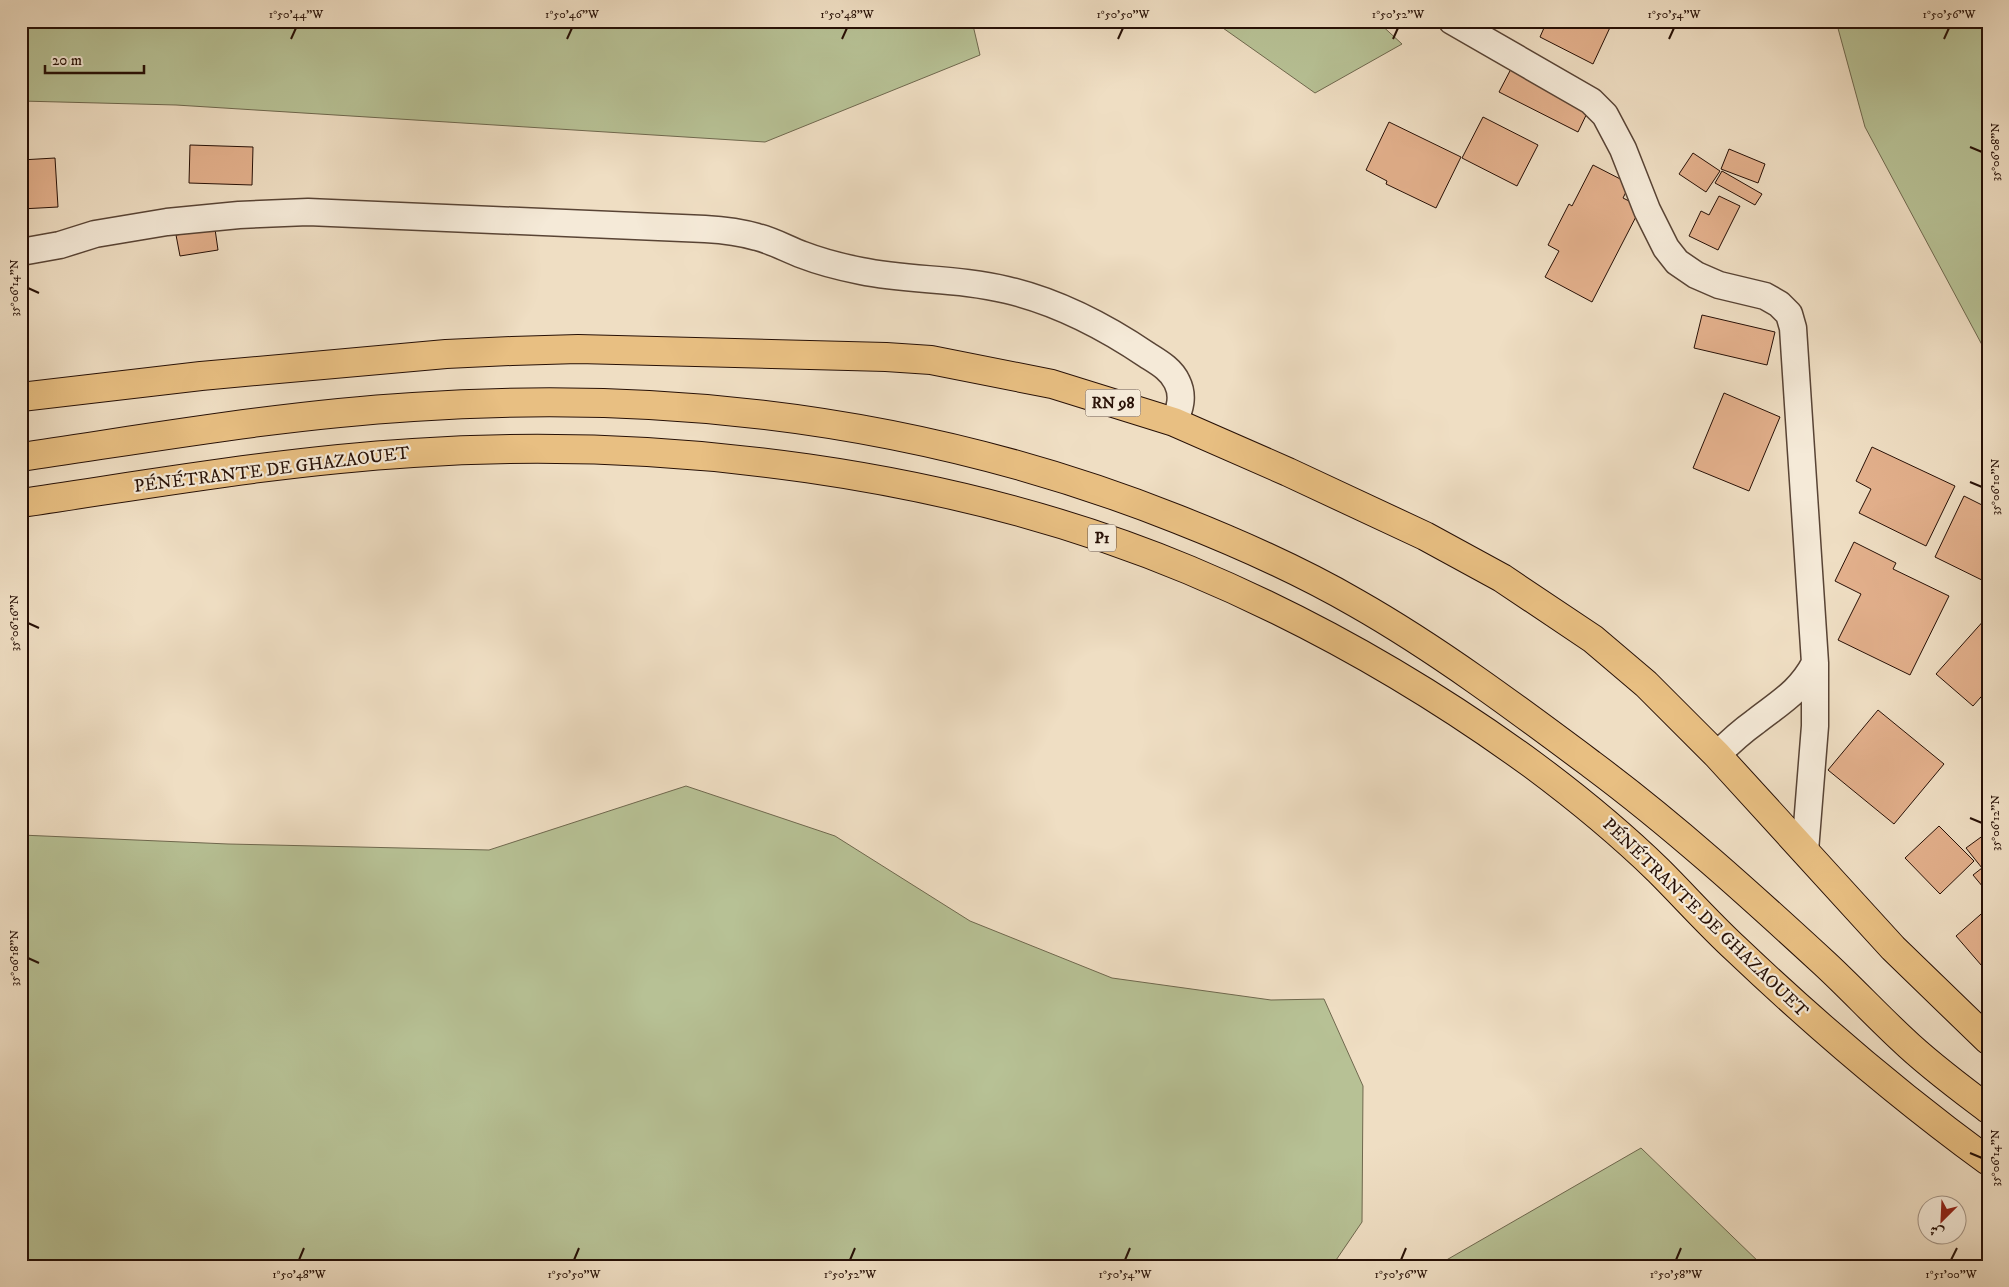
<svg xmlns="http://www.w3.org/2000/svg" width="2009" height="1287" font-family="'IM FELL DW Pica',Amiri,serif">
<rect width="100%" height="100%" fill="#efdec3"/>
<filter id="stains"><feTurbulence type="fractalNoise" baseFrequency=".004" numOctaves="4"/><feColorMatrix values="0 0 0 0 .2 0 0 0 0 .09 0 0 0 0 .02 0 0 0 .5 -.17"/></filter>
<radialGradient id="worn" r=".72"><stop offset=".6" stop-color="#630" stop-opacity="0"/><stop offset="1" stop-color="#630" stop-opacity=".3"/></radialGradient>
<path fill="#b7c195" stroke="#6f684e" d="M 21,21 L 972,21 L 980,55 L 765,142 L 176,105 L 21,101 Z
M 1213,21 L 1377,21 L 1402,44 L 1315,93 Z
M 1836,21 L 1988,21 L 1988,356 L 1865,127 Z
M 686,786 L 835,836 L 970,921 L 1112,978 L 1271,1000 L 1324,999 L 1363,1086 L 1362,1222 L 1332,1266 L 21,1266 L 21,835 L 228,844 L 489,850 Z
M 1641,1148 L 1763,1266 L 1436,1266 Z"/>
<path fill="#e3b08c" stroke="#271006" d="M 1547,21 L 1613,21 L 1593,64 L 1540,37 Z
M 1512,67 L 1590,107 L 1578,132 L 1499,92 Z
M 1483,117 L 1538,145 L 1517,186 L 1462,158 Z
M 1389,122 L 1461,157 L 1436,208 L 1386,184 L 1387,181 L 1366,170 Z
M 190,145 L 253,147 L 252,185 L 189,183 Z
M 1729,149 L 1765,164 L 1758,183 L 1721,169 Z
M 1693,153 L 1720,171 L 1706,192 L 1679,174 Z
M 55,158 L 58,207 L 21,209 L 21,160 Z
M 1593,165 L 1630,184 L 1623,198 L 1641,207 L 1592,302 L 1545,277 L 1559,251 L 1548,245 L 1569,204 L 1572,206 Z
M 1722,171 L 1762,194 L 1755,205 L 1715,183 Z
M 1719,196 L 1740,206 L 1718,250 L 1689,236 L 1701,211 L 1709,215 Z
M 215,229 L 218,250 L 180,256 L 176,235 Z
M 1702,315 L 1775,332 L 1767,365 L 1694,348 Z
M 1724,393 L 1780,417 L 1749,491 L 1693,468 Z
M 1872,447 L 1955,486 L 1926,546 L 1859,513 L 1871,489 L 1856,481 Z
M 1964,496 L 1988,508 L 1988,583 L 1935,557 Z
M 1854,542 L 1896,563 L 1893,569 L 1949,596 L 1910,675 L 1838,640 L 1861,594 L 1835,581 Z
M 1986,618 L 1988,620 L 1988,689 L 1973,706 L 1936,674 Z
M 1878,710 L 1944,764 L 1894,824 L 1828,770 Z
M 1939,826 L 1974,861 L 1940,894 L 1905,858 Z
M 1988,832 L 1988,893 L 1973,875 L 1982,868 L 1966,848 Z
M 1988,908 L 1988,973 L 1956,936 Z"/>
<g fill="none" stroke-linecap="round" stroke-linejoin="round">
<g stroke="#594435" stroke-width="29">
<path id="street" d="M 1452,21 L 1591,101 L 1605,115 L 1623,149 L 1647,210 L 1666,248 L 1677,262 L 1696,275 L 1719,285 L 1765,296 L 1779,304 L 1789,314 L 1793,328 L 1815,663 L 1815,726 L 1805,851
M 21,252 L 60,245 L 95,234 L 167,222 L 239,215 L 308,212 L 705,229 C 722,230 740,232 757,237 C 773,241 787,249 803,255 C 821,262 841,267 861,271 C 909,281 959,278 1007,290 C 1058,302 1104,326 1147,355 C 1158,362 1171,369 1177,382 C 1184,396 1180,409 1174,422
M 1717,755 C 1729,743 1741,732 1755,722 C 1779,703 1800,692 1815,663"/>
</g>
<g stroke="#271006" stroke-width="30">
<path id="primary" d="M 21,397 L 201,376 L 446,354 L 512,351 L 578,349 L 886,357 L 931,360 L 1052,384 L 1174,422 L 1288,472 L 1425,536 L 1502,578 L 1593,639 L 1646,684 L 1717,755 L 1893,948 L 1988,1040"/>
</g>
<g stroke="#271006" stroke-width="30">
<path id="highway" d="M 21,457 C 151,438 282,415 413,407 C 674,389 933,422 1177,519 C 1238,543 1299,570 1356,603 C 1437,649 1516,708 1591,764 C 1673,825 1749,894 1824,963 C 1851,988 1876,1015 1903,1040 C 1929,1065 1959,1087 1988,1109
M 21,503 C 151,484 282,461 413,453 C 667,436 954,472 1189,570 C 1311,621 1426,687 1533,765 C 1576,797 1620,833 1659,871 C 1685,897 1709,924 1736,949 C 1816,1025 1899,1096 1988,1161"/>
</g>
<use href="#street" stroke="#f5ead8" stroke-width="26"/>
<use href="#primary" stroke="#e8bf82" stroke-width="28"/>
<use href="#highway" stroke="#e8bf82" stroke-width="28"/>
</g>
<path fill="none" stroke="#271006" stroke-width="2" d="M 291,39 L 296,28M 567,39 L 572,28M 842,39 L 847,28M 1118,39 L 1123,28M 1393,39 L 1398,28M 1669,39 L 1674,28M 1944,39 L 1949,28M 1970,147 L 1982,152M 28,288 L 39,293M 1970,482 L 1982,487M 28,623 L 39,628M 1970,818 L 1982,823M 28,958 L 39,963M 1970,1153 L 1982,1158M 299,1260 L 304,1248M 574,1260 L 579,1248M 850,1260 L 855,1248M 1125,1260 L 1130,1248M 1401,1260 L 1406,1248M 1676,1260 L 1681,1248M 1951,1260 L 1957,1248"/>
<g text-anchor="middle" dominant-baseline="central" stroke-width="4.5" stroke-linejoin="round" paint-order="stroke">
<g fill="#f5ead8" stroke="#655145" stroke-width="1">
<rect x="1085.5" y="389.5" width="55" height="27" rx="4"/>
<rect x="1088" y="524.5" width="28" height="27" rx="4"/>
</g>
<g font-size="16" font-weight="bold" fill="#271006">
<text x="1113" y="403">RN 98</text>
<text x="1102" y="538">P1</text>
</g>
<g font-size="18" fill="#271006" stroke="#f5ead8">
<text transform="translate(272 470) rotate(-7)">PÉNÉTRANTE DE GHAZAOUET</text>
<text transform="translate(1705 918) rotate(44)">PÉNÉTRANTE DE GHAZAOUET</text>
</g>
</g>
<rect width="2009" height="1287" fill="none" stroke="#efdec3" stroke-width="55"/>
<g transform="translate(1942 1220) rotate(204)"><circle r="24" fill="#f5ead8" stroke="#a39384"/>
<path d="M0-4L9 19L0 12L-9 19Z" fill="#8f2418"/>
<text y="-8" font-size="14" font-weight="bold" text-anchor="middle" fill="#271006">ش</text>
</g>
<path d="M45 65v8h99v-8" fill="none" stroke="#271006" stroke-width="2.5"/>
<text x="52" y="65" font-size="15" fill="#271006" stroke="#f5ead8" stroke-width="4" paint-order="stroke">20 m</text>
<rect x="28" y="28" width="1954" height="1232" fill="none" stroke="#271006" stroke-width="2"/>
<g font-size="12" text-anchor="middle" fill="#271006">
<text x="296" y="18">1°50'44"W</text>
<text x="572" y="18">1°50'46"W</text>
<text x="847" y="18">1°50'48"W</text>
<text x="1123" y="18">1°50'50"W</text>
<text x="1398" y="18">1°50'52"W</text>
<text x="1674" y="18">1°50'54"W</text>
<text x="1949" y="18">1°50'56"W</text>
<text transform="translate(1995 152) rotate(-90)" y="4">35°06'08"N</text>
<text transform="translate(14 288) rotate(-90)" y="4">35°06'14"N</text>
<text transform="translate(1995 487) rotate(-90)" y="4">35°06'10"N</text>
<text transform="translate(14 623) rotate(-90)" y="4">35°06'16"N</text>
<text transform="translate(1995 823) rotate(-90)" y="4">35°06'12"N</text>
<text transform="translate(14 958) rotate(-90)" y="4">35°06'18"N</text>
<text transform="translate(1995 1158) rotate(-90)" y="4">35°06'14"N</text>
<text x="299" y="1278">1°50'48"W</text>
<text x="574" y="1278">1°50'50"W</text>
<text x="850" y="1278">1°50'52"W</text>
<text x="1125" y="1278">1°50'54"W</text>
<text x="1401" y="1278">1°50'56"W</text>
<text x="1676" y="1278">1°50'58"W</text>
<text x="1951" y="1278">1°51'00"W</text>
</g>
<rect width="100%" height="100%" filter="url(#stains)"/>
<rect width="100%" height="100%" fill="url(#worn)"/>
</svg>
